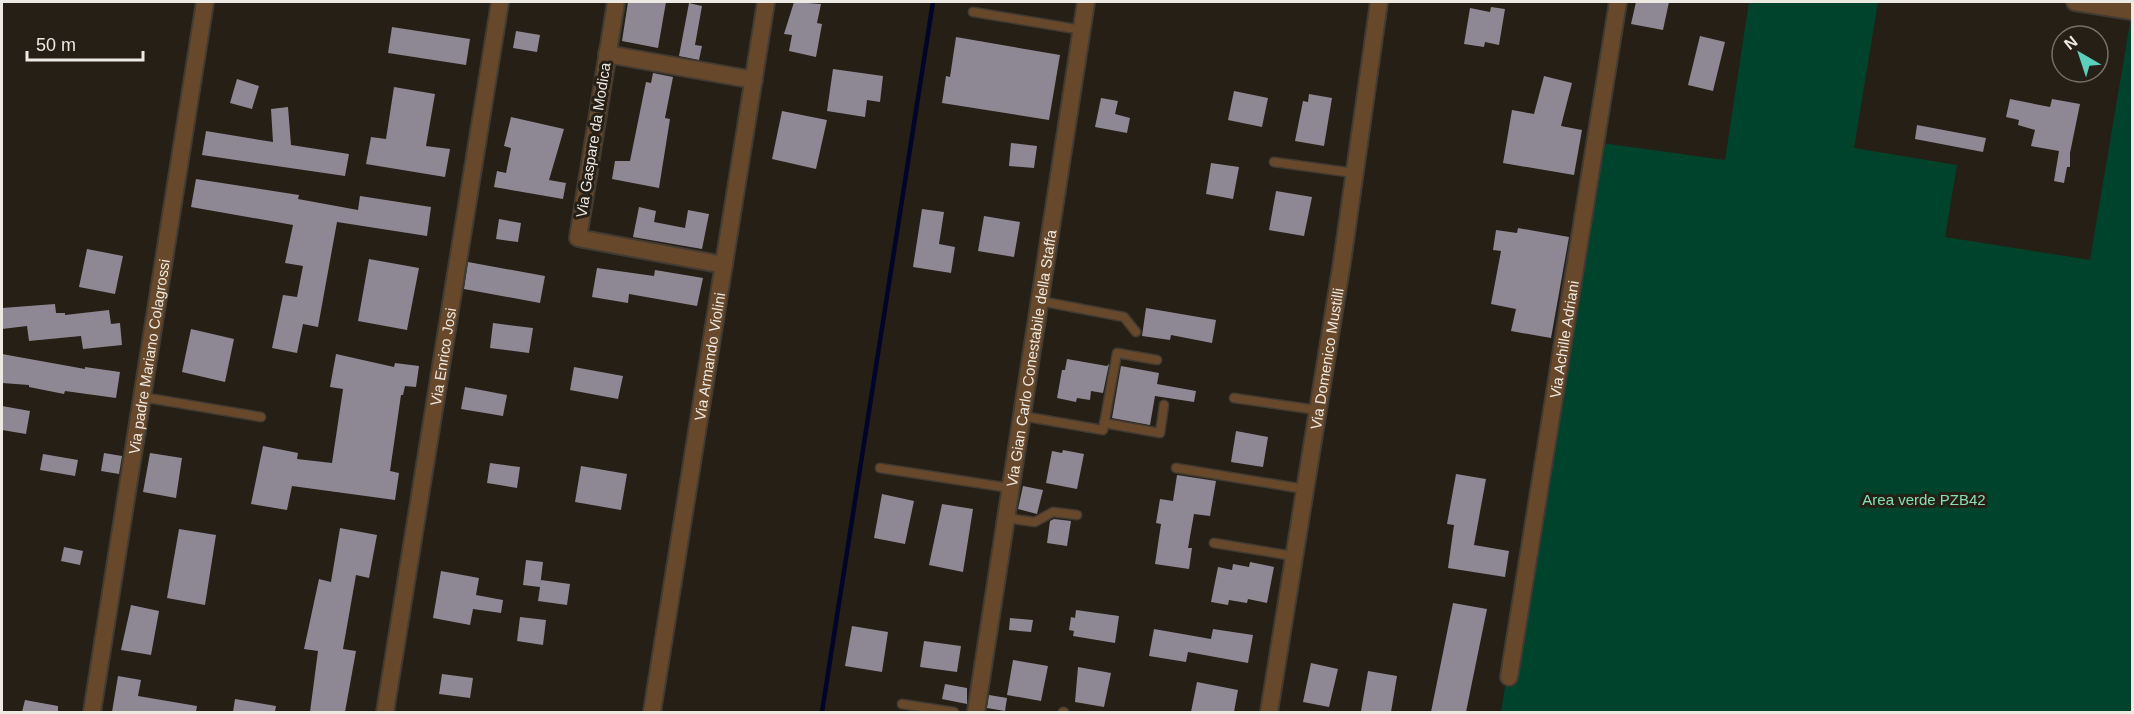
<svg xmlns="http://www.w3.org/2000/svg" width="2134" height="714" font-family="Arial,sans-serif">
<rect width="100%" height="100%" fill="#251f16"/>
<path fill="#00432c" d="M 1749,2 L 1878,2 L 1854,148 L 1957,165 L 1945,237 L 2090,260 L 2132,11 L 2132,712 L 1501,712 L 1595,142 L 1725,160 Z"/>
<g fill="none" stroke-linecap="round" stroke-linejoin="round">
<path stroke="#000529" stroke-width="4.5" d="M 822,712 L 933,2"/>
</g>
<path fill="#8e8894" d="M 628,2 L 666,2 L 658,48 L 622,41 Z
M 794,2 L 821,4 L 817,23 L 822,24 L 816,57 L 789,51 L 792,35 L 784,34 Z
M 1636,2 L 1669,2 L 1663,30 L 1631,24 Z
M 689,3 L 702,6 L 695,45 L 702,46 L 699,60 L 679,56 Z
M 1491,7 L 1505,9 L 1499,45 L 1485,42 L 1484,47 L 1464,44 L 1470,8 L 1490,12 Z
M 392,27 L 470,39 L 466,65 L 388,53 Z
M 516,31 L 540,35 L 537,52 L 513,48 Z
M 1700,36 L 1725,42 L 1713,91 L 1688,85 Z
M 956,37 L 1060,55 L 1049,120 L 942,103 L 946,76 L 950,77 Z
M 833,69 L 883,76 L 880,102 L 867,100 L 865,117 L 827,111 Z
M 653,73 L 673,77 L 665,118 L 670,119 L 659,188 L 612,179 L 615,161 L 630,161 L 646,82 L 651,83 Z
M 1544,76 L 1572,83 L 1561,126 L 1582,130 L 1574,175 L 1503,163 L 1512,110 L 1534,114 Z
M 237,79 L 259,86 L 252,109 L 230,103 Z
M 394,87 L 435,94 L 426,146 L 450,149 L 445,177 L 366,164 L 371,137 L 386,139 Z
M 1234,91 L 1268,98 L 1262,127 L 1228,120 Z
M 1309,94 L 1332,98 L 1324,146 L 1295,141 L 1303,101 L 1308,102 Z
M 1101,98 L 1118,101 L 1115,114 L 1130,118 L 1127,133 L 1095,127 Z
M 2010,99 L 2050,107 L 2052,99 L 2080,104 L 2070,153 L 2070,167 L 2067,167 L 2064,183 L 2054,181 L 2059,151 L 2031,146 L 2035,130 L 2018,125 L 2019,120 L 2006,117 Z
M 288,107 L 291,145 L 349,154 L 345,176 L 202,155 L 206,131 L 273,142 L 271,109 Z
M 782,111 L 827,120 L 816,169 L 772,159 Z
M 511,117 L 564,129 L 549,180 L 566,183 L 563,199 L 494,187 L 497,171 L 506,173 L 511,148 L 504,146 Z
M 1917,125 L 1986,138 L 1983,152 L 1915,139 Z
M 1011,143 L 1037,146 L 1034,168 L 1009,166 Z
M 1211,163 L 1239,167 L 1233,199 L 1206,194 Z
M 196,179 L 299,195 L 298,199 L 358,210 L 360,196 L 431,207 L 427,236 L 337,222 L 318,327 L 303,324 L 297,353 L 272,348 L 283,295 L 297,297 L 303,266 L 285,263 L 293,225 L 191,207 Z
M 1276,191 L 1312,197 L 1304,236 L 1269,230 Z
M 639,207 L 656,211 L 654,222 L 685,228 L 688,210 L 709,214 L 702,249 L 633,237 Z
M 922,209 L 944,212 L 939,244 L 955,247 L 951,273 L 913,267 Z
M 984,216 L 1020,222 L 1014,257 L 978,251 Z
M 499,219 L 521,223 L 518,242 L 496,239 Z
M 1518,228 L 1569,237 L 1551,338 L 1511,331 L 1516,309 L 1491,304 L 1501,251 L 1493,250 L 1496,230 L 1517,233 Z
M 87,249 L 123,256 L 115,294 L 79,287 Z
M 369,259 L 419,268 L 407,330 L 358,321 Z
M 468,262 L 545,276 L 540,303 L 464,289 Z
M 597,268 L 654,276 L 655,270 L 703,278 L 697,306 L 629,294 L 628,303 L 592,297 Z
M 55,304 L 56,313 L 65,313 L 65,315 L 109,310 L 111,324 L 120,323 L 122,345 L 83,349 L 81,336 L 29,341 L 27,326 L 2,329 L 2,308 Z
M 1146,308 L 1216,320 L 1212,343 L 1171,335 L 1170,340 L 1142,336 Z
M 493,323 L 533,328 L 529,353 L 490,348 Z
M 191,329 L 234,339 L 225,382 L 182,372 Z
M 2,354 L 85,369 L 85,367 L 120,372 L 116,398 L 65,391 L 64,394 L 29,387 L 29,385 L 2,383 Z
M 336,354 L 394,367 L 395,363 L 419,366 L 416,387 L 405,386 L 403,395 L 401,395 L 390,471 L 399,473 L 395,500 L 292,486 L 287,510 L 251,504 L 263,446 L 298,453 L 297,459 L 332,463 L 343,389 L 330,387 Z
M 1067,359 L 1107,366 L 1109,364 L 1103,393 L 1091,391 L 1090,400 L 1077,398 L 1076,402 L 1057,398 L 1062,370 L 1065,370 Z
M 1121,366 L 1159,373 L 1157,384 L 1196,391 L 1194,402 L 1155,396 L 1150,425 L 1112,418 Z
M 574,367 L 623,376 L 618,399 L 570,390 Z
M 465,387 L 507,395 L 503,416 L 461,409 Z
M 2,406 L 30,411 L 26,434 L 2,430 Z
M 1236,431 L 1268,437 L 1263,467 L 1231,462 Z
M 1063,450 L 1084,454 L 1077,489 L 1046,483 L 1052,451 L 1062,453 Z
M 104,453 L 122,456 L 119,474 L 101,471 Z
M 150,453 L 182,458 L 176,498 L 143,492 Z
M 43,454 L 78,460 L 75,476 L 40,470 Z
M 490,463 L 520,467 L 517,488 L 487,483 Z
M 581,466 L 627,474 L 621,510 L 575,502 Z
M 1456,474 L 1486,479 L 1474,545 L 1509,551 L 1505,577 L 1448,568 L 1454,525 L 1447,524 Z
M 1177,475 L 1216,481 L 1210,516 L 1194,514 L 1188,548 L 1192,548 L 1189,569 L 1155,564 L 1161,524 L 1156,523 L 1160,499 L 1173,501 Z
M 1023,486 L 1043,490 L 1037,514 L 1018,509 Z
M 882,494 L 914,501 L 905,544 L 874,538 Z
M 942,504 L 973,509 L 963,572 L 929,565 Z
M 1054,519 L 1071,521 L 1067,546 L 1047,543 L 1050,521 Z
M 340,528 L 377,535 L 369,578 L 356,575 L 343,649 L 356,651 L 345,712 L 310,712 L 318,651 L 304,649 L 319,579 L 331,582 Z
M 179,529 L 216,535 L 205,605 L 167,598 Z
M 64,547 L 83,551 L 80,565 L 61,561 Z
M 526,560 L 543,562 L 540,587 L 523,585 Z
M 1250,562 L 1274,567 L 1267,603 L 1248,599 L 1247,603 L 1229,600 L 1228,605 L 1211,602 L 1218,567 L 1232,570 L 1233,564 L 1249,567 Z
M 441,571 L 479,578 L 476,595 L 503,600 L 501,613 L 473,609 L 470,625 L 433,618 Z
M 541,580 L 570,584 L 567,605 L 538,601 Z
M 1453,603 L 1487,609 L 1466,712 L 1431,712 Z
M 131,605 L 159,611 L 151,655 L 121,650 Z
M 1076,610 L 1119,616 L 1115,643 L 1073,636 L 1074,631 L 1069,630 L 1071,617 L 1075,618 Z
M 520,617 L 546,620 L 543,645 L 517,641 Z
M 1010,618 L 1033,620 L 1031,632 L 1009,630 Z
M 852,626 L 888,632 L 882,672 L 845,666 Z
M 1154,629 L 1211,639 L 1213,629 L 1253,635 L 1248,663 L 1188,652 L 1186,662 L 1149,656 Z
M 924,641 L 961,646 L 957,672 L 920,667 Z
M 1013,660 L 1048,666 L 1041,701 L 1007,695 Z
M 1311,663 L 1338,669 L 1329,707 L 1303,702 Z
M 1078,667 L 1111,673 L 1104,707 L 1075,702 Z
M 1368,671 L 1397,676 L 1391,712 L 1361,711 Z
M 442,674 L 473,678 L 470,698 L 439,694 Z
M 118,676 L 141,680 L 138,696 L 197,706 L 196,712 L 112,712 Z
M 1197,682 L 1238,690 L 1234,712 L 1191,712 Z
M 945,684 L 967,688 L 967,704 L 942,699 Z
M 989,695 L 1007,698 L 1005,711 L 987,708 Z
M 235,699 L 276,706 L 275,712 L 233,712 Z
M 25,700 L 58,706 L 58,712 L 22,712 Z"/>
<g fill="none" stroke-linecap="round" stroke-linejoin="round">
<g stroke="#413b33" stroke-width="11">
<path id="service" d="M 973,12 L 1082,30
M 1274,162 L 1354,173
M 1040,301 L 1124,317 L 1136,332
M 142,397 L 261,417
M 1234,398 L 1317,410
M 1022,416 L 1103,430 L 1117,353 L 1157,360
M 1104,423 L 1160,433 L 1164,405
M 880,468 L 1010,488
M 1176,468 L 1304,489
M 1006,518 L 1035,522 L 1053,512 L 1077,515
M 1214,543 L 1293,556
M 902,704 L 954,712
M 1063,712 L 1064,712"/>
</g>
<g stroke="#413b33" stroke-width="20">
<g id="minor">
<path d="M 616,2 L 578,238 L 724,265"/>
<path d="M 2075,2 L 2132,11"/>
<path d="M 607,54 L 754,80"/>
<path id="s1" d="M 1509,677 L 1618,2"/>
<path id="s2" d="M 92,712 L 205,2"/>
<path id="s3" d="M 385,712 L 500,2"/>
<path id="s4" d="M 652,712 L 766,2"/>
<path id="s5" d="M 976,712 L 1086,2"/>
<path id="s6" d="M 1269,712 L 1342,262 L 1379,2"/>
</g>
</g>
<use href="#service" stroke="#68482a" stroke-width="8"/>
<use href="#minor" stroke="#68482a" stroke-width="16"/>
</g>
<g text-anchor="middle" dominant-baseline="central" stroke-width="6" stroke-linejoin="round" paint-order="stroke">
<g font-size="15" fill="#ede9e3" stroke="#251f16">
<text transform="translate(593 140) rotate(-81)">Via Gaspare da Modica</text>
<text stroke="none"><textPath href="#s1" startOffset="342">Via Achille Adriani</textPath></text>
<text stroke="none"><textPath href="#s2" startOffset="360">Via padre Mariano Colagrossi</textPath></text>
<text stroke="none"><textPath href="#s3" startOffset="360">Via Enrico Josi</textPath></text>
<text stroke="none"><textPath href="#s4" startOffset="360">Via Armando Violini</textPath></text>
<text stroke="none"><textPath href="#s5" startOffset="358">Via Gian Carlo Conestabile della Staffa</textPath></text>
<text stroke="none"><textPath href="#s6" startOffset="358">Via Domenico Mustilli</textPath></text>
</g>
<g font-size="15" fill="#84e0b4" stroke="#251f16">
<text x="1924" y="499">Area verde PZB42</text>
</g>
</g>
<rect width="2134" height="714" fill="none" stroke="#ede9e3" stroke-width="6"/>
<g transform="translate(2080 54) rotate(321)"><circle r="28" fill="#251f16" stroke="#757068" stroke-width="1.5"/>
<path d="M0-4.5L10 22L0 15L-10 22Z" fill="#5bcebc"/>
<text y="-9" font-size="16" font-weight="bold" text-anchor="middle" fill="#ede9e3">N</text>
</g>
<path d="M27 51v9h116v-9" fill="none" stroke="#ede9e3" stroke-width="3"/>
<text x="36" y="51" font-size="18" fill="#ede9e3" stroke="#251f16" stroke-width="4.5" paint-order="stroke">50 m</text>
</svg>
